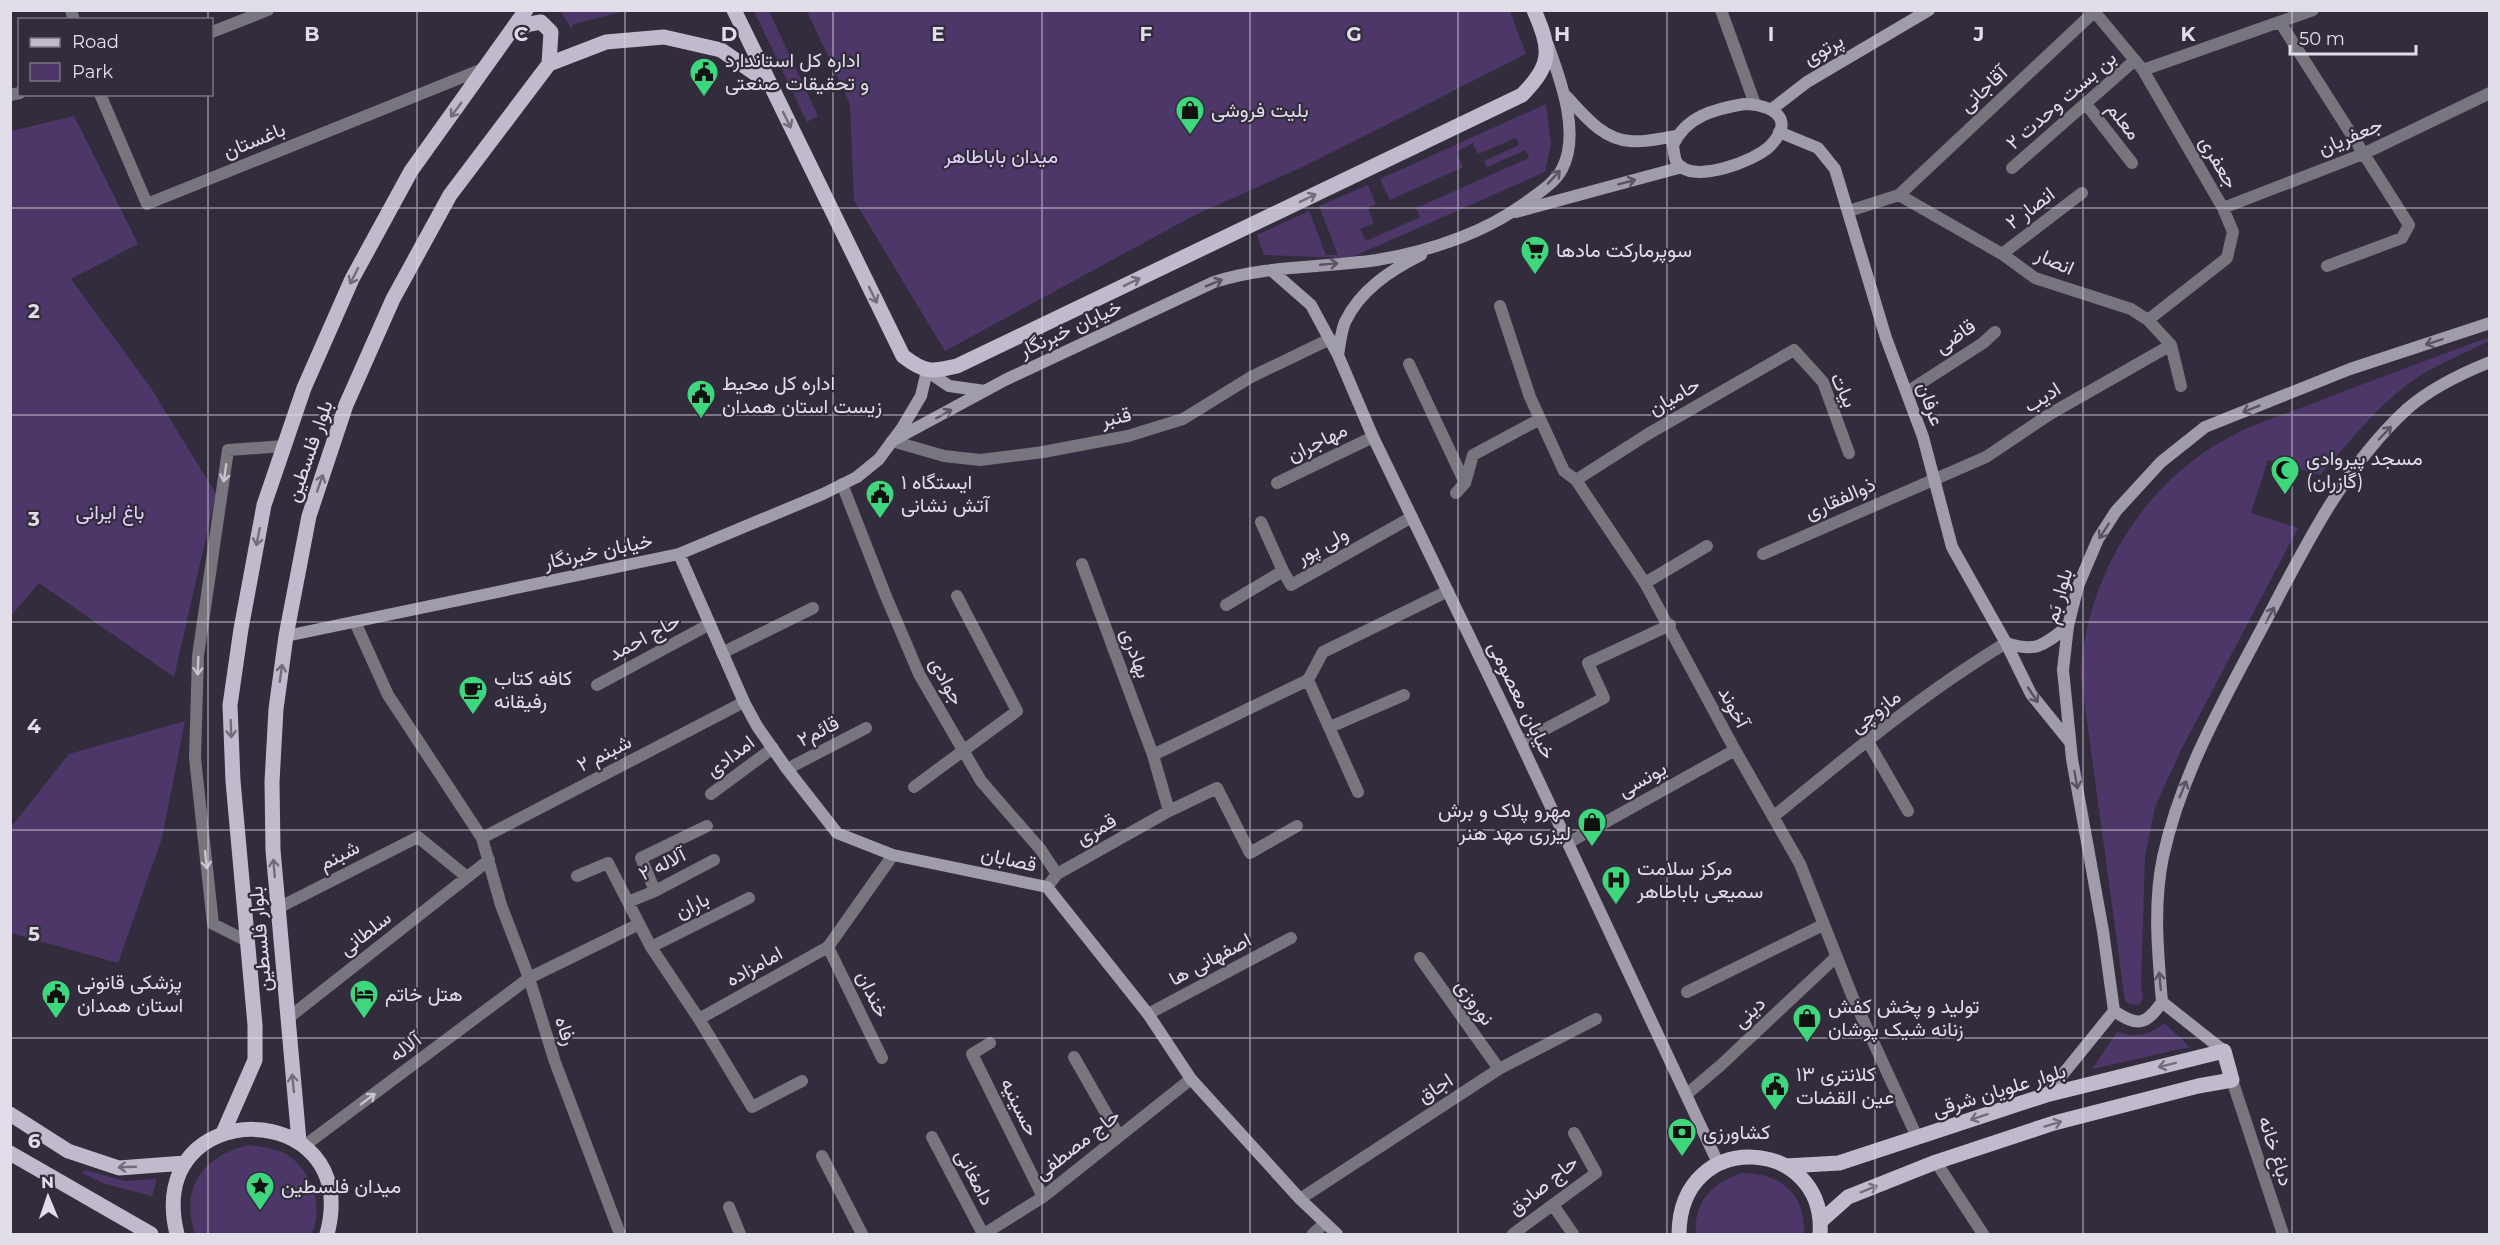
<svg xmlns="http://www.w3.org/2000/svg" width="2500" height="1245" font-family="Montserrat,Vazirmatn,sans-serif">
<rect width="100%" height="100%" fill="#322c3c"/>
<path fill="#4d3768" d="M 556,11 L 556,10 L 625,11 L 574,24 L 571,28 L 561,12 Z
M 754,11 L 769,11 L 818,116 L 807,122 Z
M 807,11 L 1510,11 L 1526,54 L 1309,164 L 1193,216 L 945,351 L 854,200 L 850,104 Z
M 1546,104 L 1551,144 L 1545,172 L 1350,258 L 1264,255 L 1257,235 L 1309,211 L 1326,255 L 1338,255 L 1319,206 L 1368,185 L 1376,204 L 1368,208 L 1374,223 L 1360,229 L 1366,241 L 1420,217 L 1416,208 L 1529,158 L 1526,150 L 1487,167 L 1484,161 L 1519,145 L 1516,138 L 1478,154 L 1473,143 L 1456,152 L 1463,167 L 1390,200 L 1380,179 Z
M 74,116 L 138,244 L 71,279 L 151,388 L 216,494 L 174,677 L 39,583 L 11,616 L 11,131 Z
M 2489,337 L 2489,341 C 2465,353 2437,364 2415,379 C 2377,405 2350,442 2320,475 L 2268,460 L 2251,513 L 2298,528 L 2181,750 L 2155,807 L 2145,856 L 2141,985 L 2143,999 L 2139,1005 L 2129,1004 L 2125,1001 L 2081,677 C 2084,582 2141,485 2226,439 C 2251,425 2279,416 2306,406 C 2367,382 2428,360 2489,337 Z
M 185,721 L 162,838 L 118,963 L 11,933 L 11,827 L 69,754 Z
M 2164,1023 L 2190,1047 L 2092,1069 L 2117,1032 C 2136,1038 2148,1036 2164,1023 Z
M 248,1145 C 262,1147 276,1148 289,1156 C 312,1172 325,1209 311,1234 L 195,1234 C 180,1188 202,1157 248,1145 Z
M 85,1170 L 125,1181 L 157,1179 L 152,1196 L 105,1184 L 82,1173 Z
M 1741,1173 C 1780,1173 1806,1193 1804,1234 L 1696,1234 C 1693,1203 1712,1183 1741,1173 Z"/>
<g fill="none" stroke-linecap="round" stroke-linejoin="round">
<path stroke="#78757e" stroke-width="12" d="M 71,10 L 74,20
M 1721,10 L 1755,104
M 2093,10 L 2143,70 L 2223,208 L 2233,232 L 2227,258 L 2148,320
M 2280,22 L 2409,225 L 2402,238 L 2327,266
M 212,32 L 268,10
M 2143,70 L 2313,10
M 100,94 L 147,204 L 485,68
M 10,95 L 20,93
M 2086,104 L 2132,163
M 2012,168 L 2135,60
M 1899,195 L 2002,254 L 2035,278 L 2131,309 L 2148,320 L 2171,345 L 2181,386
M 2223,208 L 2363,154 L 2490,93
M 1849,211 L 1899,195 L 2094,12
M 2002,254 L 2082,193
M 1500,306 L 1530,397 L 1564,471 L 1576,480 L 1645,583 L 1735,750 L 1800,864 L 1853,998 L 1917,1137
M 1409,364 L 1465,483
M 1907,392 L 1983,343 L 1995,332
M 892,441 L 944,456 L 980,460 L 1043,452 L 1128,436 L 1183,419 L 1251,377 L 1330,339
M 1576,480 L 1648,434 L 1794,350 L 1823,382 L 1849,453
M 1277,483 L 1373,437
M 842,484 L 885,594 L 919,674 L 981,781 L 1041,850 L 1057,874
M 1456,493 L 1465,483 L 1473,455 L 1540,419
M 1261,522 L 1283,571
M 1763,554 L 1986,457 L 2050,414 L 2171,345
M 1082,564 L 1153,755 L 1169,811
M 1645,583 L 1707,546
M 1226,605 L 1283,571 L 1291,585 L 1412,517
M 355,622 L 388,695 L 482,838 L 501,905 L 529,978 L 555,1062 L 620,1234
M 722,653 L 813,608
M 1308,680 L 1323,652 L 1448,591
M 1308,680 L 1358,792
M 597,685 L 710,624
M 1330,727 L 1404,695
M 1867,740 L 1908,811
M 1521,742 L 1604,698 L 1588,663 L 1670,625
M 1153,755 L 1308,680
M 787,769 L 866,728
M 914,787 L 1017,711 L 957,596
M 711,794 L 773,748
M 1773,817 C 1848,756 1923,693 2006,643
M 482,838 L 744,702
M 1568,843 L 1735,750
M 577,876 L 608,863 L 651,947 L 699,1019 L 752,1107 L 802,1081
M 1047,887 L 1057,874 L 1169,811 L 1217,788 L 1250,853 L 1297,826
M 655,891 L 641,858 L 707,826
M 628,902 L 655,891 L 714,860
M 278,908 L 418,837 L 467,877
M 247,941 L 213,924 L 195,758 L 198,656 L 228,450 L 284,446
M 651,947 L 749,898
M 828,947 L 882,1058
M 1420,958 L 1499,1069
M 1687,992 L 1823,925
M 1148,1014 L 1291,938
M 287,1019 L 489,860
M 699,1019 L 828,947 L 893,855
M 990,1043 L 972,1054 L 1043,1197
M 1074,1057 L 1119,1136
M 2232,1080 L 2283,1234
M 1687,1094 L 1721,1065 L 1836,957
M 932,1137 L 983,1234
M 304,1146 L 529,978 L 639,924
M 822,1156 L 862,1234
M 1936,1162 L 1983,1234
M 1300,1199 L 1499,1069 L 1596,1019
M 1553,1205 L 1573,1234
M 729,1207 L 740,1234
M 984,1234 L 1043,1197 L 1191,1079
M 1313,1234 L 1325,1223
M 1513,1234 L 1596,1173 L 1574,1133"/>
<path stroke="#a19caa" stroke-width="12" d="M 1566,96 C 1584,115 1602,139 1630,141 C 1645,143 1662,138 1677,136
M 1744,104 C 1772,105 1797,118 1770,146 C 1755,161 1692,185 1677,163 C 1674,158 1674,151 1673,145 C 1686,116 1715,109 1744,104 Z
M 1772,109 L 1807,82 L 1929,10
M 1779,132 L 1818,148 L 1835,169 L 1886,338 L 1923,437 L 1952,547 L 2006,643 L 2031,694 L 2069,741
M 1516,212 L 1682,167
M 1271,270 L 1311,305 L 1338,355 L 1373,437 L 1511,722 L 1718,1163
M 1338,355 C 1340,345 1341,331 1345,322 C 1360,290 1391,270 1421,255
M 892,441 L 1005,380 L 1214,282 C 1267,265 1322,268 1377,260 C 1429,251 1482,234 1525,203 C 1537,194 1555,183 1562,169 C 1581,133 1560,79 1548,45
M 679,554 L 744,702 L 757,726 L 787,769 L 837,833 L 893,855 L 1047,887 L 1148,1014 L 1191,1079 L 1300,1199 L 1337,1234
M 286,636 L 679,554 L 823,494 L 857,477 L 879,459 L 902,428 L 921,396 L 927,371 L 949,386 L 985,391
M 2006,643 C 2037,653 2044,645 2068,626
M 2114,1011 C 2138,1027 2146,1025 2162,1002
M 2224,1051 L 2162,1002 C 2158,954 2153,905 2163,857 C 2181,774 2223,702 2262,628 C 2303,551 2341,470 2407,409 C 2431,388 2460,374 2490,362
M 2046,1095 L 2114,1011 L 2103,931 L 2072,759 L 2063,670 L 2068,626 L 2078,586 L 2098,539 L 2116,511 L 2161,462 L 2205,427 L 2350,369 L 2490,323"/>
<path stroke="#c1bacc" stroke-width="15" d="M 734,10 L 903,356 C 925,373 931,372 957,366 L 1522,95 C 1553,63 1551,50 1534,10
M 513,30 L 530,24 L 541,22 L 551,32 L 549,64
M 10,1114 L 68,1151 L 119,1168 L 185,1163
M 223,1133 L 255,1060 L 255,1025 L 233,781 L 230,705 L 241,629 L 264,505 L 304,388 L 352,279 L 411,171 L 526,10
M 299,1141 L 273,850 L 272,782 L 276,709 L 286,636 L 309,516 L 346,405 L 393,299 L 450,195 L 549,64 L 606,42 L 664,37 L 721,50 L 769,83
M 10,1153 L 151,1234
M 1786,1166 L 1839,1163 L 2046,1095 L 2224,1051 L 2232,1080 L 2198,1086 L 2054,1123 L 1936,1162 L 1848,1197 L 1821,1221
M 177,1234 C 142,1093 364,1096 327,1234
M 1679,1234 C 1680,1126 1827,1137 1820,1234"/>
</g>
<defs><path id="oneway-shaft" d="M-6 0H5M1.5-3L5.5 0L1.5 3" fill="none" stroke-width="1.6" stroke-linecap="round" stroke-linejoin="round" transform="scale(1.5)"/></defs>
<g stroke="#726c7d">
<use href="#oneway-shaft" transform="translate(456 110) rotate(126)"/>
<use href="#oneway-shaft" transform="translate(787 120) rotate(64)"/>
<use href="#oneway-shaft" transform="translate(1308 198) rotate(-26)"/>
<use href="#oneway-shaft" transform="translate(354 276) rotate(117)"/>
<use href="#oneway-shaft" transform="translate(1132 282) rotate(-26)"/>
<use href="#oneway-shaft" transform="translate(873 295) rotate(64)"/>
<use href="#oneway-shaft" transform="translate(320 483) rotate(-71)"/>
<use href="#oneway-shaft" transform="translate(258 537) rotate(101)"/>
<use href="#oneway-shaft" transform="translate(281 673) rotate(-82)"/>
<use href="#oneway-shaft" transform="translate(231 729) rotate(88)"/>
<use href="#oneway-shaft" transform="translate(274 868) rotate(-95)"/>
<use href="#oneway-shaft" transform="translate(2167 1065) rotate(166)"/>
<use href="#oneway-shaft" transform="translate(293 1083) rotate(-96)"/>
<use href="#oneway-shaft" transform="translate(1979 1117) rotate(162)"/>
<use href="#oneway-shaft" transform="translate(2053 1124) rotate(-17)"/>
<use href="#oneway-shaft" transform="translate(127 1167) rotate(178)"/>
<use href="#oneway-shaft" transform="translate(1869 1189) rotate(-22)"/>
</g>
<g stroke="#595362">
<use href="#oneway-shaft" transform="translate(1554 177) rotate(-47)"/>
<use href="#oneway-shaft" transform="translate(1627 182) rotate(-15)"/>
<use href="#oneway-shaft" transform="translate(1329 264) rotate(-5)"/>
<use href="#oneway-shaft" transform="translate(1214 283) rotate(-22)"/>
<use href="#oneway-shaft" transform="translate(2434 342) rotate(162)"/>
<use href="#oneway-shaft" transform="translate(2251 409) rotate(158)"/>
<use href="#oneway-shaft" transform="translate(944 414) rotate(-29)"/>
<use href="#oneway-shaft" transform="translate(2385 433) rotate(-46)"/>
<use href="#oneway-shaft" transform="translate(2104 531) rotate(123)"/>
<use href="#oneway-shaft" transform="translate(2270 615) rotate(-62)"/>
<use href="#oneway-shaft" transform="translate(2033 695) rotate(56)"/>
<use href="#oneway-shaft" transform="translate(2076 780) rotate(80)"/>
<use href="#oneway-shaft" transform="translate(2183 789) rotate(-68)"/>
<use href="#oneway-shaft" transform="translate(2160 981) rotate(-95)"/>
</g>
<g stroke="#c8c4ce">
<use href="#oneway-shaft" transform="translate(225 473) rotate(98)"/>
<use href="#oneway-shaft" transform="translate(198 666) rotate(92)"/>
<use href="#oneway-shaft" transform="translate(206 860) rotate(84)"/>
<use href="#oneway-shaft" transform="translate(368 1099) rotate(-37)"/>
</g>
<path fill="none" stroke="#e2dee9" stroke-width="1.5" stroke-opacity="0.55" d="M 208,10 L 208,20M 417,10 L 417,1234M 625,10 L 625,1234M 833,10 L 833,1234M 1042,10 L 1042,1234M 1250,10 L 1250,1234M 1458,10 L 1458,1234M 1667,10 L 1667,1234M 1875,10 L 1875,1234M 2083,10 L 2083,1234M 2292,10 L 2292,1234M 208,94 L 208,1234M 10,208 L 2490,208M 10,415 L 2490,415M 10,622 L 2490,622M 10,830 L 2490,830M 10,1038 L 2490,1038"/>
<defs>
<g id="civic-pin" transform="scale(1.5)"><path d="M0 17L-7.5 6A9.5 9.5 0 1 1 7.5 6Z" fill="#3ed77d" stroke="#322c3c"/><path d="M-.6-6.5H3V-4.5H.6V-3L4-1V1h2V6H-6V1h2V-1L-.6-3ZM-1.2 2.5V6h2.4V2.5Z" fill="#111"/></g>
<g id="shop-pin" transform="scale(1.5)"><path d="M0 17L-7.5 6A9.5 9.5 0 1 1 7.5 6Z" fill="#3ed77d" stroke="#322c3c"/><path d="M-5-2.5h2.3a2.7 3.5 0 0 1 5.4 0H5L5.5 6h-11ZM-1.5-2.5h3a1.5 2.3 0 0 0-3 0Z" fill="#111"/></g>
<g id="supermarket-pin" transform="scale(1.5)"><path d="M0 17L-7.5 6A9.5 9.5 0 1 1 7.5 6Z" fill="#3ed77d" stroke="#322c3c"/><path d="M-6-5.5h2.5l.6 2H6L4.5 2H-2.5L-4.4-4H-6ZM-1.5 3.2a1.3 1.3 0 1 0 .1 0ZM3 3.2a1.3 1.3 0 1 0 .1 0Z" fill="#111"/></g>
<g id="mosque-pin" transform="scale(1.5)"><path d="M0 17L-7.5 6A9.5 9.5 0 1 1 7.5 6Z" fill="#3ed77d" stroke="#322c3c"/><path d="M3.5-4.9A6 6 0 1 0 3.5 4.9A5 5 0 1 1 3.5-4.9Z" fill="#111"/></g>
<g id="cafe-pin" transform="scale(1.5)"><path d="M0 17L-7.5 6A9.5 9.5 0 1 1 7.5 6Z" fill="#3ed77d" stroke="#322c3c"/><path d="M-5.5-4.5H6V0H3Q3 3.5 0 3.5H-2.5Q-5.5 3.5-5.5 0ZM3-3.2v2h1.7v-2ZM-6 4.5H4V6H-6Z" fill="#111"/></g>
<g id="hospital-pin" transform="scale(1.5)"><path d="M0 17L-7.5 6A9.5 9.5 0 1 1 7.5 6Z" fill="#3ed77d" stroke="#322c3c"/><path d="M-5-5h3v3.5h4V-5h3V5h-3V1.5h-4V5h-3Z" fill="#111"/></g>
<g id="hotel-pin" transform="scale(1.5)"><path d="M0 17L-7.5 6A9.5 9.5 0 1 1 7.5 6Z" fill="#3ed77d" stroke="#322c3c"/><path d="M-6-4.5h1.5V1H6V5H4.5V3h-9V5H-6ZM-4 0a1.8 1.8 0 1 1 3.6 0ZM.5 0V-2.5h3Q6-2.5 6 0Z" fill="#111"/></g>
<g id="bank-pin" transform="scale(1.5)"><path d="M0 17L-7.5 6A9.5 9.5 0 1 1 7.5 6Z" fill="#3ed77d" stroke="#322c3c"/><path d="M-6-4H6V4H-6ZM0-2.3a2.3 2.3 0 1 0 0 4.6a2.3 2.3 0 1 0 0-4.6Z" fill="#111"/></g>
<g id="sight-pin" transform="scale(1.5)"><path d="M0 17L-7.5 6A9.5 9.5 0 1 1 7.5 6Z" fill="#3ed77d" stroke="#322c3c"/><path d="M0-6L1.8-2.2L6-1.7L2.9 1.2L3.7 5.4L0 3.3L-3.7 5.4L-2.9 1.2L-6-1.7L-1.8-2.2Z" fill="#111"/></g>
</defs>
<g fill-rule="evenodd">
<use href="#civic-pin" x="704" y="72"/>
<use href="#shop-pin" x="1190" y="110"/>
<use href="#supermarket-pin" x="1535" y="250"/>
<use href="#civic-pin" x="701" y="394"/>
<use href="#mosque-pin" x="2285" y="470"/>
<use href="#civic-pin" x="880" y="494"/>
<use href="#cafe-pin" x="473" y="690"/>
<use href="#shop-pin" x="1592" y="822"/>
<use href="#hospital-pin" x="1616" y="880"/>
<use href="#civic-pin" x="56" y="994"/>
<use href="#hotel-pin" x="364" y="994"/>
<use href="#shop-pin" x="1807" y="1018"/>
<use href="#civic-pin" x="1775" y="1086"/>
<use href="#bank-pin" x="1682" y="1132"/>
<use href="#sight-pin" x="260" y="1186"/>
</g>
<g text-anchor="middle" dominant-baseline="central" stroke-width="4.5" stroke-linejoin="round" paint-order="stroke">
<g font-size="20" fill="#e2dee9" stroke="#322c3c">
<text transform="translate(1823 49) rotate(-30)">پرتوی</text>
<text transform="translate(1983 89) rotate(-43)">آقاجانی</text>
<text transform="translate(2061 100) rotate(-41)">بن بست وحدت ۲</text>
<text transform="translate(2124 121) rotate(52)">معلم</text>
<text transform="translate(2350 136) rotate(-23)">جعفریان</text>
<text transform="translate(254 140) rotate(-22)">باغستان</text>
<text transform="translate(2219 162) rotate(60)">جعفری</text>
<text transform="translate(2030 208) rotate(-37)">انصار ۲</text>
<text transform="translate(2055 261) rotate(24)">انصار</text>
<text transform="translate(1070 328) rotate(-25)">خیابان خبرنگار</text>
<text transform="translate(1955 336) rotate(-34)">قاضی</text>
<text transform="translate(1844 390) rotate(65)">بیات</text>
<text transform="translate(1674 396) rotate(-30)">حامیان</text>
<text transform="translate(2042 397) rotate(-32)">ادیب</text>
<text transform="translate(1931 404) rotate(71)">عرفان</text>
<text transform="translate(1116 417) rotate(-13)">قنبر</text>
<text transform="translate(1317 442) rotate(-26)">مهاجران</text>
<text transform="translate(309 451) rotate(-71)">بلوار فلسطین</text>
<text transform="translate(1840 498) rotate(-24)">ذوالفقاری</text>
<text transform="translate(1322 545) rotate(-29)">ولی پور</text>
<text transform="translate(598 551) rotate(-12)">خیابان خبرنگار</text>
<text transform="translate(2058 596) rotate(-74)">بلوار بَم</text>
<text transform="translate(644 637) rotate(-28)">حاج احمد</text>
<text transform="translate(1136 653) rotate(70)">بهادری</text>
<text transform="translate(947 681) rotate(62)">جوادی</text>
<text transform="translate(1522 700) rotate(64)">خیابان معصومی</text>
<text transform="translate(1734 707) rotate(62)">آخوند</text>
<text transform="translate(1875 711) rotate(-37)">مازوچی</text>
<text transform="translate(818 731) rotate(-27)">قائم۲</text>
<text transform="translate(604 753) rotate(-27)">شبنم ۲</text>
<text transform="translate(730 756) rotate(-37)">امدادی</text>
<text transform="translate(1642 779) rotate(-29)">یونسی</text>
<text transform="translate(1096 829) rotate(-30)">قمری</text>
<text transform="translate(339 855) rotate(-27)">شبنم</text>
<text transform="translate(1009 859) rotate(12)">قصابان</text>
<text transform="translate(662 864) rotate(-26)">آلاله ۲</text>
<text transform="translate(692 905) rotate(-26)">باران</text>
<text transform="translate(365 933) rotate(-38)">سلطانی</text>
<text transform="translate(260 939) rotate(-95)">بلوار فلسطین</text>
<text transform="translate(1210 959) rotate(-28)">اصفهانی ها</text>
<text transform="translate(754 966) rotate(-29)">امامزاده</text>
<text transform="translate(873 994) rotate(64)">خندان</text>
<text transform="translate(1475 1002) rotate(54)">نوروزی</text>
<text transform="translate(1749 1012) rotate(-43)">دینی</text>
<text transform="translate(566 1031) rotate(72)">رفاه</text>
<text transform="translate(405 1047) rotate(-37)">آلاله</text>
<text transform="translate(1435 1088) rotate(-33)">اجاق</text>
<text transform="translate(1999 1090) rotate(-17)">بلوار علویان شرقی</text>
<text transform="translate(1020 1107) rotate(64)">حسینیه</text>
<text transform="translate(1077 1144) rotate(-38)">حاج مصطفی</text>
<text transform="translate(2276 1151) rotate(72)">دباغ خانه</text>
<text transform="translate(975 1177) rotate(62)">دامغانی</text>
<text transform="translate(1543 1185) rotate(-39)">حاج صادق</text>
</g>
<g font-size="20" fill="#e2dee9" stroke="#322c3c" text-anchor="start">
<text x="725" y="60">اداره کل استاندارد<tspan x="725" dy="23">و تحقیقات صنعتی</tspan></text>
<text x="1211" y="110">بلیت فروشی</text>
<text x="1556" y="250">سوپرمارکت مادها</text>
<text x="722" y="383">اداره کل محیط<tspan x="722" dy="23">زیست استان همدان</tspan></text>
<text x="2306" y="458">مسجد پیروادی<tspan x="2306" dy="23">(گازران)</tspan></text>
<text x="901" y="482">ایستگاه ۱<tspan x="901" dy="23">آتش نشانی</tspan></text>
<text x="494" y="678">کافه کتاب<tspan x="494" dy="23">رفیقانه</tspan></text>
<text x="1571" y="810" text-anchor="end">مهرو پلاک و برش<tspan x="1571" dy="23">لیزری مهد هنر</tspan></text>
<text x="1637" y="868">مرکز سلامت<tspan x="1637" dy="23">سمیعی باباطاهر</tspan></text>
<text x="77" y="982">پزشکی قانونی<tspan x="77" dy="23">استان همدان</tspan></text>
<text x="385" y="994">هتل خاتم</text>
<text x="1828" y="1006">تولید و پخش کفش<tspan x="1828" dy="23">زنانه شیک پوشان</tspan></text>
<text x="1796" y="1074">کلانتری ۱۳<tspan x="1796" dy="23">عین القضات</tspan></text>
<text x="1703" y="1132">کشاورزی</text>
<text x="281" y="1186">میدان فلسطین</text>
</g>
<g font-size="20" fill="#e3d2fe" stroke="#322c3c">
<text x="1001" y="156">میدان باباطاهر</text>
<text x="110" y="512">باغ ایرانی</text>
</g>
</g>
<g font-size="20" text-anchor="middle" font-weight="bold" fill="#e2dee9" stroke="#322c3c" stroke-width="4.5" stroke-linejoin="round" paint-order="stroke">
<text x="312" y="41">B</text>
<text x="521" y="41">C</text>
<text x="729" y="41">D</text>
<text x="938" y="41">E</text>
<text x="1146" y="41">F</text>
<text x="1354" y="41">G</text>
<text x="1562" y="41">H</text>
<text x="1771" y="41">I</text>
<text x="1979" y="41">J</text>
<text x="2188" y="41">K</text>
<text x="34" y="318">2</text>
<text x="34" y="526">3</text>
<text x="34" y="733">4</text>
<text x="34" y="941">5</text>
<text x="34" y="1148">6</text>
</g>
<rect width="2500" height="1245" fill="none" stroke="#e2dee9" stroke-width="24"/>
<rect x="18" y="18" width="195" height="78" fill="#322c3c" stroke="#787381" stroke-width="1.5"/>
<rect x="30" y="38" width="30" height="9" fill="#c1bacc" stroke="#787381" stroke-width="1.5"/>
<text x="72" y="48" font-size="18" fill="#e2dee9">Road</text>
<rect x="30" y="63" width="30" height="18" fill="#4d3768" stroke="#787381" stroke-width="1.5"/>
<text x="72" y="78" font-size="18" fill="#e2dee9">Park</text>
<g transform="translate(48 1197) rotate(358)" stroke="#322c3c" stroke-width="4.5" paint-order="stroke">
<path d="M0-4.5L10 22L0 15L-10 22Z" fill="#e2dee9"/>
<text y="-9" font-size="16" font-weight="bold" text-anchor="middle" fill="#e2dee9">N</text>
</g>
<path d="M2290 45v9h126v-9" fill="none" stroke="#e2dee9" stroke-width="3"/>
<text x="2299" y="45" font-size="18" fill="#e2dee9" stroke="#322c3c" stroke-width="4.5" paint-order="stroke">50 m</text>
</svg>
